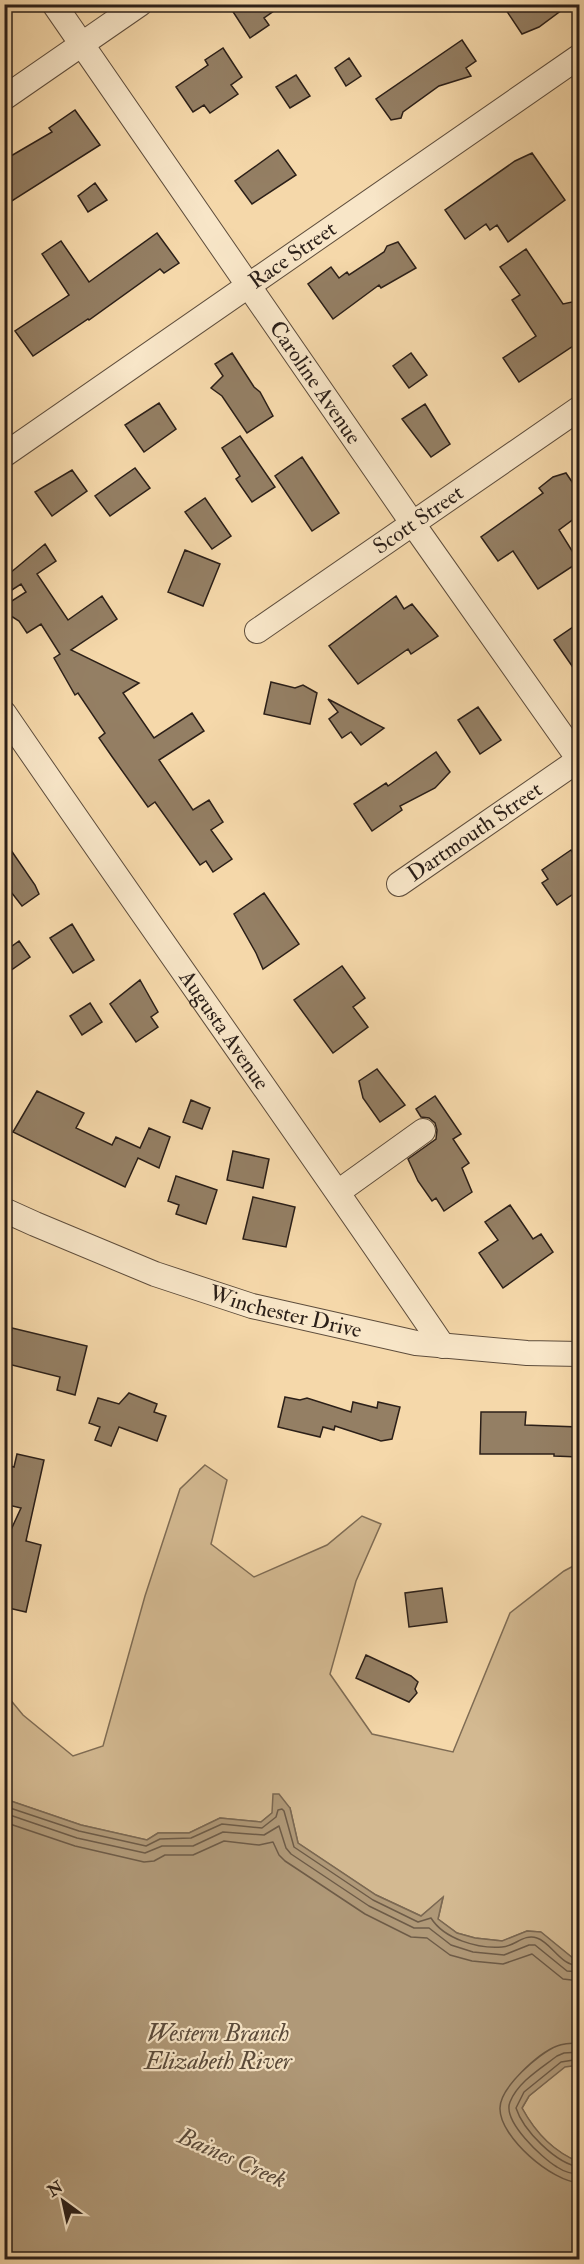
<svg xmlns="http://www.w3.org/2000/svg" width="584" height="2264" font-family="'IM FELL Double Pica',serif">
<rect width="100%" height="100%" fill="#f5d8aa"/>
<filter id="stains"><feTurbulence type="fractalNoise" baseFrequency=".00333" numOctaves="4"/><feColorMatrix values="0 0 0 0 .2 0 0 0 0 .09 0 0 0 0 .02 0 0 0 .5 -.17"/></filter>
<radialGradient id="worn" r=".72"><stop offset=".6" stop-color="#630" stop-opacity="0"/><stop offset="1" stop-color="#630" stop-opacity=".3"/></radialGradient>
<path fill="#d3b991" stroke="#7f6c54" stroke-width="1.5" d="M 205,1465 L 227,1480 L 211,1544 L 254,1577 L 327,1545 L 362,1516 L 381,1524 L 356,1581 L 330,1674 L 372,1734 L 453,1752 L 510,1613 L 564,1571 L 579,1563 L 579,1958 L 574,1959 L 540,1932 L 527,1931 L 503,1941 L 475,1938 L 457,1933 L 438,1919 L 443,1898 L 421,1916 L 376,1895 L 298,1843 L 290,1808 L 272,1813 L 261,1822 L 220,1818 L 189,1833 L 158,1833 L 147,1840 L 81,1825 L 5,1799 L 4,1692 L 23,1715 L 73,1756 L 103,1746 L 145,1596 L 180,1489 Z
M 579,2065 L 579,2162 C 554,2152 535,2132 522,2108 L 529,2096 L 565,2066 Z"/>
<path fill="#b09978" stroke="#7b6852" stroke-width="1.5" d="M 273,1794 L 279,1794 L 290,1808 L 298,1843 L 376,1895 L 421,1916 L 443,1897 L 438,1919 L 457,1933 L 475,1938 L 502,1941 L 527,1931 L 541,1932 L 574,1959 L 579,1958 L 579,2065 L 565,2067 L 529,2096 L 522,2108 C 535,2132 554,2152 579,2162 L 579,2259 L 5,2259 L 5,1799 L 81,1825 L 147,1840 L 158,1833 L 189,1833 L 220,1818 L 261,1822 L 272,1813 Z"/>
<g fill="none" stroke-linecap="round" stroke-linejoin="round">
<path stroke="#6e5c48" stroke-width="1.5" d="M 4,1806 L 79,1831 L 146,1846 L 160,1839 L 191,1838 L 222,1824 L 262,1828 L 276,1817 L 278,1810 L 282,1809 L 284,1811 L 294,1847 L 373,1900 L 418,1922 L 431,1918 C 444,1939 478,1949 502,1947 C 514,1947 524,1933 537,1938 C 552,1943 562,1968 580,1965
M 4,1813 L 77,1838 L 145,1853 L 162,1846 L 193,1846 L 223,1832 L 264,1835 L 279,1826 L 286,1848 L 291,1854 L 369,1906 L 414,1928 L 429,1928 L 451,1945 L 473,1952 L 504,1955 L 529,1945 L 535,1945 L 567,1971 L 580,1972
M 4,1822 L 75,1846 L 144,1862 L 154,1861 L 165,1855 L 193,1855 L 224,1841 L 259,1845 L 273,1842 L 279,1855 L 285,1861 L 365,1914 L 411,1937 L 427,1938 L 450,1955 L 472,1961 L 503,1964 L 532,1954 L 563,1979 L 580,1981
M 580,2043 C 572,2043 564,2043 557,2046 C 539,2053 499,2088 500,2109 C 500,2137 552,2182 580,2183
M 580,2052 L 564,2053 L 557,2056 C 540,2069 518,2082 510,2102 C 502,2121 542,2158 557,2167 C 563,2171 572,2174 580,2174
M 580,2059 L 561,2062 L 524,2092 L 516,2108 C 523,2130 556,2164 580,2167"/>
</g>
<path fill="#947f64" stroke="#2b1f18" stroke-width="1.5" d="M 228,4 L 284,4 L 264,18 L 269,25 L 250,38 Z
M 502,4 L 570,4 L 539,27 L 522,34 Z
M 462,40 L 476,61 L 466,68 L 471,76 L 439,86 L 403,112 L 401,118 L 391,120 L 376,99 Z
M 223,48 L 242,77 L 231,85 L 238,94 L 210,113 L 204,105 L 193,112 L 176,87 L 208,65 L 205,60 Z
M 349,58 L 361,76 L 346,86 L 335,68 Z
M 296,75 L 310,96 L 290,108 L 276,87 Z
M 75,110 L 100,145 L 4,206 L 4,160 L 52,132 L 49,128 Z
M 278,150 L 296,175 L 252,204 L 235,181 Z
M 532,153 L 565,200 L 508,242 L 497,225 L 490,230 L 486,224 L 465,239 L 445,210 L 515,161 Z
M 95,183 L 107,200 L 88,212 L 78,196 Z
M 157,233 L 179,263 L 164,273 L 160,269 L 89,320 L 88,319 L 33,356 L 15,331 L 69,295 L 42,254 L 61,241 L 89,282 Z
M 398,242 L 416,268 L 381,288 L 379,285 L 333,319 L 308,284 L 331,267 L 339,278 L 347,272 L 349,275 L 384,252 L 387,246 Z
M 526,249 L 563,304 L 572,302 L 579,314 L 579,342 L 519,382 L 503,358 L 536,336 L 512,300 L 520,295 L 500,267 Z
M 232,353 L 254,387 L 260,392 L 273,416 L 247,433 L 222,396 L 211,388 L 223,376 L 215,364 Z
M 411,353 L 427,375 L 409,388 L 393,366 Z
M 159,403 L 176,429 L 144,452 L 125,425 Z
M 425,404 L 450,444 L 431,457 L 402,419 Z
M 240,436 L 275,487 L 252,502 L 236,479 L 240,476 L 222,448 Z
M 302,457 L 339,513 L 312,531 L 275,476 Z
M 135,468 L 150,488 L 110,516 L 95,496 Z
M 72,470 L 87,491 L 52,516 L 35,492 Z
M 566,473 L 579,492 L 579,515 L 559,530 L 579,562 L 538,589 L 513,551 L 498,561 L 481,537 L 543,493 L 539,488 L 553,477 Z
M 205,498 L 231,536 L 212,549 L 185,512 Z
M 45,544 L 56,561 L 37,574 L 68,620 L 102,596 L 117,619 L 71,650 L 139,683 L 123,693 L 154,738 L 192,713 L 204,731 L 159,760 L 193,810 L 209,800 L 223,822 L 211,830 L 232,859 L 213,872 L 206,861 L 200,865 L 155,802 L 148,807 L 113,758 L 99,738 L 105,733 L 78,693 L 75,695 L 54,658 L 60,654 L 41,624 L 27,633 L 19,621 L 11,616 L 7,604 L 26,592 L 21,584 L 4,595 L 4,578 Z
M 185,550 L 220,564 L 203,606 L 168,592 Z
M 396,596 L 404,609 L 412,604 L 438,636 L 411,654 L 408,649 L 358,684 L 329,646 Z
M 579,623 L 579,676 L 554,640 Z
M 271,682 L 295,688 L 303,685 L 317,693 L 310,724 L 264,714 Z
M 328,699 L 368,720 L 384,728 L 361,745 L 351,732 L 342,738 L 329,719 L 338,712 Z
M 478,707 L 501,740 L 480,754 L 458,720 Z
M 436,752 L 450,772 L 435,788 L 400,806 L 402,810 L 372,831 L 354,804 L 386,783 L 388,786 Z
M 4,840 L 35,885 L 39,894 L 22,906 L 4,883 Z
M 571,850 L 579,864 L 579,890 L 557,905 L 542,883 L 548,879 L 542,870 Z
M 264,893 L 299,944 L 263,969 L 256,953 L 234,914 Z
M 72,924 L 94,960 L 73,973 L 50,938 Z
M 19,941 L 30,957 L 4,975 L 4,952 Z
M 342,966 L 365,998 L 353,1007 L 368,1027 L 333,1053 L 294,1000 Z
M 140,980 L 158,1012 L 151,1017 L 158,1027 L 136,1042 L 110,1004 Z
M 90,1003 L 102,1022 L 82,1035 L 70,1016 Z
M 377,1069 L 405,1105 L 380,1122 L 363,1098 L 359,1081 Z
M 37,1091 L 84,1113 L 76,1128 L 112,1145 L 116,1137 L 140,1148 L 149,1128 L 170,1137 L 159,1168 L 138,1158 L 125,1187 L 13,1132 Z
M 435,1096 L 461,1134 L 453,1139 L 469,1163 L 462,1168 L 472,1192 L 444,1211 L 436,1198 L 432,1201 L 418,1181 L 408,1159 L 436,1139 L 437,1130 L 435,1123 L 429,1118 L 421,1117 L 416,1109 Z
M 191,1100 L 210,1108 L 202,1129 L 183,1122 Z
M 233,1151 L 269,1159 L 263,1188 L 227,1180 Z
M 176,1176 L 217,1190 L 206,1224 L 176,1214 L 179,1205 L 168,1201 Z
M 253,1197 L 295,1207 L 286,1247 L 243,1239 Z
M 510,1205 L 533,1239 L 541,1234 L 553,1252 L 503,1288 L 479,1253 L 498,1240 L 485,1222 Z
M 12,1328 L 87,1346 L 75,1395 L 57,1390 L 60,1377 L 4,1363 Z
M 129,1393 L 157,1404 L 154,1412 L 166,1416 L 157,1441 L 119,1427 L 111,1446 L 95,1440 L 100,1427 L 89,1423 L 98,1398 L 119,1404 Z
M 285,1397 L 300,1400 L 307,1398 L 351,1412 L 353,1402 L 377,1408 L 378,1402 L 400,1407 L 392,1439 L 381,1441 L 335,1426 L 334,1430 L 323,1427 L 320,1437 L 278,1427 Z
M 481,1412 L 526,1412 L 525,1425 L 579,1427 L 579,1457 L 554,1456 L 554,1454 L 480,1454 Z
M 17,1454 L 44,1460 L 26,1541 L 41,1545 L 26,1612 L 4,1607 L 4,1545 L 21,1508 L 4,1504 L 4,1501 L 10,1466 L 14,1467 Z
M 442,1588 L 447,1622 L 409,1627 L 405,1593 Z
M 366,1655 L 411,1676 L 418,1682 L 415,1689 L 417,1693 L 409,1702 L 356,1678 Z"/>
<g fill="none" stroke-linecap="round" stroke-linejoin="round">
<g stroke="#5e4d3c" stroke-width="26">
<g id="minor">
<path id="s1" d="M 54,4 L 413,524 L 580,761"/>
<path d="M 4,98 L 140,4"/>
<path id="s2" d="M 4,455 L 580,56"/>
<path id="s3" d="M 257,631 L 580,408"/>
<path id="s4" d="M 4,713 C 149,925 299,1134 443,1346"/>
<path id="s5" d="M 399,884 L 580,759"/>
<path d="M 338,1192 L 423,1131"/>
<path id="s6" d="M 4,1210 L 35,1224 L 155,1274 L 252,1306 L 416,1343 L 527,1353 L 580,1354"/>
</g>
</g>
<use href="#minor" stroke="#f8e6c8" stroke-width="24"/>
</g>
<g text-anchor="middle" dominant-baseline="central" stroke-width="4.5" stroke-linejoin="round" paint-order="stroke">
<g font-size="22" fill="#2b1f18" stroke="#f8e6c8">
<text stroke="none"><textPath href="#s2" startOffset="351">Race Street</textPath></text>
<text stroke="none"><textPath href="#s1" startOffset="460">Caroline Avenue</textPath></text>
<text stroke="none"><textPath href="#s3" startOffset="196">Scott Street</textPath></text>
<text stroke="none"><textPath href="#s5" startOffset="92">Dartmouth Street</textPath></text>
<text stroke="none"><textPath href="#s4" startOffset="386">Augusta Avenue</textPath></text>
<text stroke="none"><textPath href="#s6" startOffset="300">Winchester Drive</textPath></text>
</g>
<g font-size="24" font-style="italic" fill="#5a4a3a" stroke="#f8e6c8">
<text x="218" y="2033">Western Branch<tspan x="218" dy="28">Elizabeth River</tspan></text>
<text transform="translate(232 2158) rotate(24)">Baines Creek</text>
</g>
</g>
<rect width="584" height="2264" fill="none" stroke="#f5d8aa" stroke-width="24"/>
<rect x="6" y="6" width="572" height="2252" fill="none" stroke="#2b1f18" stroke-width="3"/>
<rect x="12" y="12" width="560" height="2240" fill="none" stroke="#2b1f18" stroke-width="1.5"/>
<g transform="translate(63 2201) rotate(327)" stroke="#f8e6c8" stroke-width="4.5" paint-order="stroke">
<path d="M0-4.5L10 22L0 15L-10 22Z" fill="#2b1f18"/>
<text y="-9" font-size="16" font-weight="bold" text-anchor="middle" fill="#2b1f18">N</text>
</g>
<rect width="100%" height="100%" filter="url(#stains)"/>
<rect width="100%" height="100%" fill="url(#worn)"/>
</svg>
